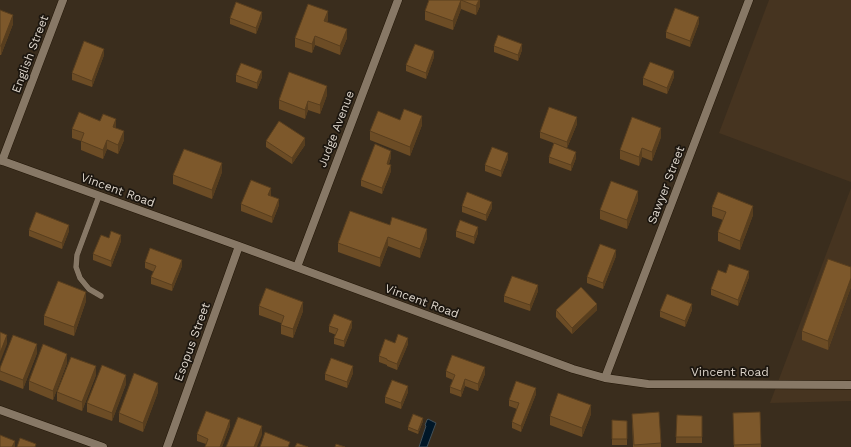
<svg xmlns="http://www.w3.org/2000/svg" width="851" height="447" font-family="'Work Sans',sans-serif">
<rect width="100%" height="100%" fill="#3a2d1d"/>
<path fill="#463420" d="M 769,0 L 851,0 L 851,182 L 719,133 Z
M 851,188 L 851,401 L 770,403 Z"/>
<path fill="#001728" stroke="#425059" d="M 428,419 L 436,423 L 427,447 L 419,447 L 426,426 L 425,425 L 427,420 Z"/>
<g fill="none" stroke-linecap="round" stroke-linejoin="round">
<g stroke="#211506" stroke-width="6">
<path id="lane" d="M 99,196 L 77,255 L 76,267 L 80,278 L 89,289 L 101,296"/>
</g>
<g stroke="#211506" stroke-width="9">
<path id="street" d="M 0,160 L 239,246 L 573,369 L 605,378 L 648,384 L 851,385
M 2,161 L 63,0
M 297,267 L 398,0
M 605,378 L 749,0
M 0,410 L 103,447
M 167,447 L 239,246"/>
</g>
<use href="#lane" stroke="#877866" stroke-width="5.5"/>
<use href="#street" stroke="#877866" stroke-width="8"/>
</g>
<path fill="#6c4c25" d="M 429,0 L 480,0 L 480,6 L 476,15 L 461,9 L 453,30 L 425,20 L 425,11 Z
M 0,10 L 13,24 L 1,55 L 0,55 Z
M 230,18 L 262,18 L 256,34 L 230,24 Z
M 328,20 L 327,22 L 347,38 L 340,55 L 315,45 L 312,53 L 295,47 L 295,38 Z
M 699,23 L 690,47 L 666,38 L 666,32 Z
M 494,46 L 522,50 L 518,61 L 494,52 Z
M 104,55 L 92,87 L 72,80 L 72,73 Z
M 434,57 L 426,79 L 406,71 L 406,65 Z
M 236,75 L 262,77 L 257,89 L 236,82 Z
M 674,77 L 667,94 L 643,85 L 643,78 Z
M 327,95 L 320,114 L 308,110 L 305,119 L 279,109 L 279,100 Z
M 400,120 L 422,125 L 410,156 L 370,140 L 370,131 Z
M 577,124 L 567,148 L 540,138 L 540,132 Z
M 116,128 L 124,140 L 118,154 L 107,149 L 103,159 L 81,150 L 81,141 L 72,138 L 72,129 Z
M 661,137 L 652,161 L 642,157 L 639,166 L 620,159 L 620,150 Z
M 266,141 L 305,145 L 292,164 L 266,147 Z
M 391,157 L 389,164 L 391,171 L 382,194 L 361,186 L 361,180 Z
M 549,157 L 576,158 L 571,171 L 549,163 Z
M 508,159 L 501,177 L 485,171 L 485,165 Z
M 222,172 L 212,199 L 173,184 L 173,175 Z
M 271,194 L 271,196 L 279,205 L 272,223 L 241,211 L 241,204 Z
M 638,200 L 627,229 L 600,219 L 600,210 Z
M 462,206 L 492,208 L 486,221 L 462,212 Z
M 712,207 L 753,215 L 740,250 L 718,241 L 718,232 L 723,220 L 712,216 Z
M 350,211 L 427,238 L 420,258 L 388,246 L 380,267 L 338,252 L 338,243 Z
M 29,230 L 69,231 L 62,249 L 29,236 Z
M 456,231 L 478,233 L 474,244 L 456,237 Z
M 109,238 L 121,241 L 111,267 L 93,260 L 93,254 Z
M 616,256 L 603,289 L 587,283 L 587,277 Z
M 145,262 L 182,266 L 172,291 L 151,284 L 151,277 L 154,272 L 145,268 Z
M 851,267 L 851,287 L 828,350 L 802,340 L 802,331 Z
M 726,273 L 749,277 L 738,306 L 711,295 L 711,289 Z
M 538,291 L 530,311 L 504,302 L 504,296 Z
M 86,301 L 74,336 L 44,325 L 44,316 Z
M 259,306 L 303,311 L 293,338 L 281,334 L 281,323 L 259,315 Z
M 556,310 L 597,310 L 572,334 L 556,317 Z
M 692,310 L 685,327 L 660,317 L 660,311 Z
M 329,326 L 352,327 L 344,347 L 334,344 L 334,338 L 336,335 L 329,332 Z
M 395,343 L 408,344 L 397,370 L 387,366 L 387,365 L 379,362 L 379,356 Z
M 37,353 L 23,389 L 0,380 L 0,368 Z
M 67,363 L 53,400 L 29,390 L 29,381 Z
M 446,371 L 485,374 L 478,391 L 465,386 L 461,397 L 450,393 L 450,387 L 453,380 L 446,377 Z
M 353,373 L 347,388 L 325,380 L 325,374 Z
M 96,375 L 82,411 L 57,401 L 57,392 Z
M 126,384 L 112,421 L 87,412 L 87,403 Z
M 158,392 L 143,432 L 119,422 L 119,413 Z
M 408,392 L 401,409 L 385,403 L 385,397 Z
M 536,394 L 521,432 L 512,428 L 512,422 L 517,409 L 509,406 L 509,400 Z
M 760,412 L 761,447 L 734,447 L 733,413 Z
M 591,414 L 582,437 L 550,425 L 550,416 Z
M 632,414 L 661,443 L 661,447 L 633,447 Z
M 677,415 L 702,416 L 702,443 L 676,443 Z
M 612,420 L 627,421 L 627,445 L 612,445 Z
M 423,421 L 418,434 L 408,430 L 408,427 Z
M 230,426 L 222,447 L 205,447 L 206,444 L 197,441 L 197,434 Z"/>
<path fill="#583e1e" d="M 461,0 L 461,9 L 453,30 L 453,21 Z
M 479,0 L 480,0 L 480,6 L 476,15 L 476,6 Z
M 328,11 L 328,20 L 324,30 L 324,21 Z
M 262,12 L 262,18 L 256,34 L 256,28 Z
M 13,15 L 13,24 L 1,55 L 1,46 Z
M 699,17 L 699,23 L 690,47 L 690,41 Z
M 347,29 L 347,38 L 340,55 L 340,46 Z
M 315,36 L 315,45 L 312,53 L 312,44 Z
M 522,44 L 522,50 L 518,61 L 518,55 Z
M 104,49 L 104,55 L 92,87 L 92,81 Z
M 434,51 L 434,57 L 426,79 L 426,73 Z
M 262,71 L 262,77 L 257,89 L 257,83 Z
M 674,71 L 674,77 L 667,94 L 667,88 Z
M 327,86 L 327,95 L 320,114 L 320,105 Z
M 308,101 L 308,110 L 305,119 L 305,110 Z
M 422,116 L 422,125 L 410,156 L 410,147 Z
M 577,117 L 577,124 L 567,148 L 567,142 Z
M 116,119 L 116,128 L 113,127 Z
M 661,128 L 661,137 L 652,161 L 652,152 Z
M 124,131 L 124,140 L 118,154 L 118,145 Z
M 305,138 L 305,145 L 292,164 L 292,158 Z
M 107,140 L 107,149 L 103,159 L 103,150 Z
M 642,148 L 642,157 L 639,166 L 639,157 Z
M 391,151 L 391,157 L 387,170 L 387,164 Z
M 576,152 L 576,158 L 571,171 L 571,165 Z
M 508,153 L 508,159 L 501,177 L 501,171 Z
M 222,163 L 222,172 L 212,199 L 212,190 Z
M 391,165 L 391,171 L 382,194 L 382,188 Z
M 271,188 L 271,194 L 268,201 L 268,195 Z
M 638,191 L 638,200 L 627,229 L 627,220 Z
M 279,199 L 279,205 L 272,223 L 272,217 Z
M 492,202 L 492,208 L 486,221 L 486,215 Z
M 753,206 L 753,215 L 740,250 L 740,241 Z
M 69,225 L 69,231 L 62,249 L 62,243 Z
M 478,227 L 478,233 L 474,244 L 474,237 Z
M 427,229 L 427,238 L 420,258 L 420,249 Z
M 121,235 L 121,241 L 111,267 L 111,261 Z
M 388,237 L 388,246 L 380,267 L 380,258 Z
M 616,250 L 616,256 L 603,289 L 603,283 Z
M 182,260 L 182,266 L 172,291 L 172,285 Z
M 749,271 L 749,277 L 738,306 L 738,300 Z
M 851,278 L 851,287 L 828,350 L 828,341 Z
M 538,285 L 538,291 L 530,311 L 530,305 Z
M 86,292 L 86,301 L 74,336 L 74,327 Z
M 303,302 L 303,311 L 293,338 L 293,329 Z
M 597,304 L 597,310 L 572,334 L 572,328 Z
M 692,304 L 692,310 L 685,327 L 685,321 Z
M 352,321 L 352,327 L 344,347 L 344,341 Z
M 7,335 L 7,344 L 0,362 L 0,353 Z
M 408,338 L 408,344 L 397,370 L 397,364 Z
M 37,344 L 37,353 L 23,389 L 23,380 Z
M 67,354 L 67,363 L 53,400 L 53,391 Z
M 96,366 L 96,375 L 82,411 L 82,402 Z
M 353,366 L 353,373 L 347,388 L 347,382 Z
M 485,367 L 485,374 L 478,391 L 478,384 Z
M 126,375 L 126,384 L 112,421 L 112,413 Z
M 465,379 L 465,386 L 461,397 L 461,391 Z
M 158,383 L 158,392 L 143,432 L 143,423 Z
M 408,386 L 408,392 L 401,409 L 401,403 Z
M 536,388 L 536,394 L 521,432 L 521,426 Z
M 591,405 L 591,414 L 582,437 L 582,428 Z
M 423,418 L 423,421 L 418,434 L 418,431 Z
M 230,420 L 230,426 L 222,447 L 220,447 Z
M 262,426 L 262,435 L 257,447 L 254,447 Z
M 15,441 L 15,447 L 12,447 Z"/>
<path fill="#7d582b" stroke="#583e1e" d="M 429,0 L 461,0 L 453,21 L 425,11 Z
M 461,0 L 479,0 L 476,6 Z
M 236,2 L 262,12 L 256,28 L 230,18 Z
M 308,4 L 328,11 L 324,21 L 347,29 L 340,46 L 315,36 L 312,44 L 295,38 Z
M 675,8 L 699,17 L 690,41 L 666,32 Z
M 0,10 L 13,15 L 1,46 L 0,46 Z
M 498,35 L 522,44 L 518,55 L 494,46 Z
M 84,41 L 104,49 L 92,81 L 72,73 Z
M 415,44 L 434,51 L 426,73 L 406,65 Z
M 650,62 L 674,71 L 667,88 L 643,78 Z
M 241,63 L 262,71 L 257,83 L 236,75 Z
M 289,72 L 327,86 L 320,105 L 308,101 L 305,110 L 279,100 Z
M 549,107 L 577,117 L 567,142 L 540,132 Z
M 404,109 L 422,116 L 410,147 L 370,131 L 378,111 L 400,120 Z
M 79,112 L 100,121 L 103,114 L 116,119 L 113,127 L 124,131 L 118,145 L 107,140 L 103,150 L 81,141 L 84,133 L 72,129 Z
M 632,117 L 661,128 L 652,152 L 642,148 L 639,157 L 620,150 Z
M 279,121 L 305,138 L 292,158 L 266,141 Z
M 554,143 L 576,152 L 571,165 L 549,157 Z
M 375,144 L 391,151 L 387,164 L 391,165 L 382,188 L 361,180 Z
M 492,147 L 508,153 L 501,171 L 485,165 Z
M 184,149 L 222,163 L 212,190 L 173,175 Z
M 251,180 L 271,188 L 268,195 L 279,199 L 272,217 L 241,204 Z
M 611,181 L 638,191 L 627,220 L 600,210 Z
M 467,192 L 492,202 L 486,215 L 462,206 Z
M 718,192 L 753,206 L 740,241 L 718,232 L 726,212 L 712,207 Z
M 350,211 L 390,225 L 392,217 L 427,229 L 420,249 L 388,237 L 380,258 L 338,243 Z
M 36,212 L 69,225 L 62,243 L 29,230 Z
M 460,220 L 478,227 L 474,237 L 456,231 Z
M 111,231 L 121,235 L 111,261 L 93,254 L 101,235 L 109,238 Z
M 600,244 L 616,250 L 603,283 L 587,277 Z
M 150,248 L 182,260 L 172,285 L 151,277 L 156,266 L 145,262 Z
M 828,259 L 851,267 L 851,278 L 828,341 L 802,331 Z
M 729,264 L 749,271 L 738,300 L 711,289 L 718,270 L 726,273 Z
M 512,276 L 538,285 L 530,305 L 504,296 Z
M 58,281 L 86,292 L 74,327 L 44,316 Z
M 581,287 L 597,304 L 572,328 L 556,310 Z
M 266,288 L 303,302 L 293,329 L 281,325 L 284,316 L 259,306 Z
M 667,294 L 692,304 L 685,321 L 660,311 Z
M 334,314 L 352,321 L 344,341 L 334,338 L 338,329 L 329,326 Z
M 0,332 L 7,335 L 0,353 Z
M 398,334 L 408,338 L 397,364 L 387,360 L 387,359 L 379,356 L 385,339 L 395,343 Z
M 13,335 L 37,344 L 23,380 L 0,371 L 0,368 Z
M 43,344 L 67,354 L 53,391 L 29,381 Z
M 452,355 L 485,367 L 478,384 L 465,379 L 461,391 L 450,387 L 455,375 L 446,371 Z
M 71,357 L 96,366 L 82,402 L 57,392 Z
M 331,358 L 353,366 L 347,382 L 325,374 Z
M 102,365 L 126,375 L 112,413 L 87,403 Z
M 134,373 L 158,383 L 143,423 L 119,413 Z
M 392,380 L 408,386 L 401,403 L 385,397 Z
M 516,381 L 536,388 L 521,426 L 512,422 L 519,403 L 509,400 Z
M 558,393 L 591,405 L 582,428 L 550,416 Z
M 206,411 L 230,420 L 220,447 L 205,447 L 208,439 L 197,434 Z
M 659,412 L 661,443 L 634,445 L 632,414 Z
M 760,412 L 761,444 L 734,445 L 733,413 Z
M 413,414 L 423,418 L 418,431 L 408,427 Z
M 677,415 L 702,416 L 702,437 L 676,437 Z
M 238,417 L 262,426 L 254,447 L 226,447 Z
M 612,420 L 627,421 L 627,439 L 612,439 Z
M 265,432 L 290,442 L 288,447 L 260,447 Z
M 0,435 L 15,441 L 12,447 L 0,447 Z
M 20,438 L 36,444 L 35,447 L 17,447 Z
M 297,443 L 308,447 L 295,447 Z
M 336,444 L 345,447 L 335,447 Z"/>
<g text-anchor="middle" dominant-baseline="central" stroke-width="3.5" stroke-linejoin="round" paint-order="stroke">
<g font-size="12" fill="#ddd5cb" stroke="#1c160f">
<text transform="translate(30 54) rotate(-69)">English Street</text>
<text transform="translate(336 129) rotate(-69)">Judge Avenue</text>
<text transform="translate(666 185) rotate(-69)">Sawyer Street</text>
<text transform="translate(118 190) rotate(20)">Vincent Road</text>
<text transform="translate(422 301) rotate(20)">Vincent Road</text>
<text transform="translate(192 342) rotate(-70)">Esopus Street</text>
<text x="730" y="372">Vincent Road</text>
</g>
</g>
</svg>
